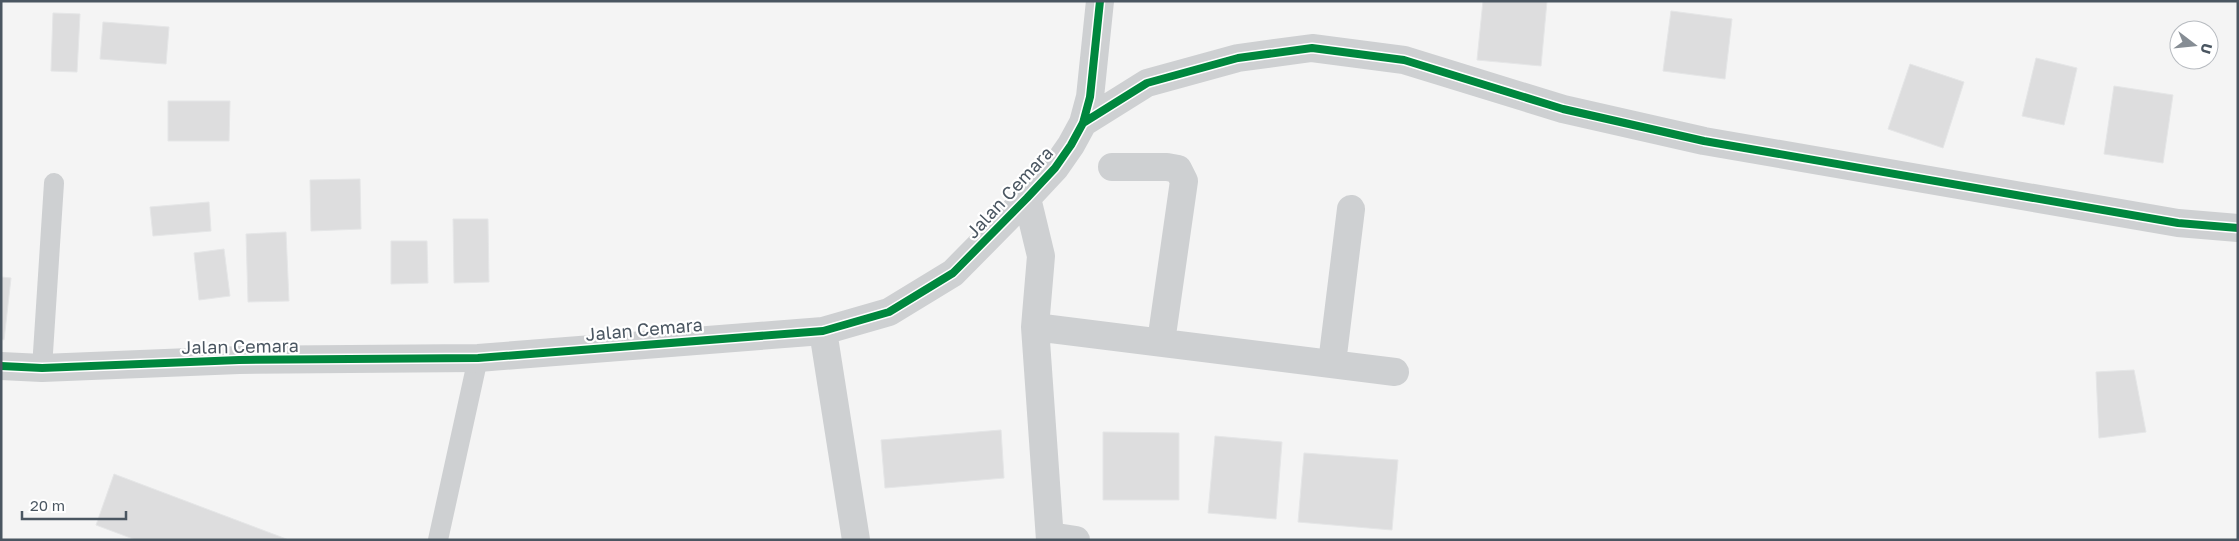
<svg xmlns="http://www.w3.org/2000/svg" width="2239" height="541" font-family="'Golos Text',sans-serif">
<rect width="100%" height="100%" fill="#f4f4f4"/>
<path fill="#ddddde" stroke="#e5e6e7" d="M 1483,1 L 1547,1 L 1541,66 L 1477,60 Z
M 1671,11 L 1732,19 L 1725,79 L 1663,71 Z
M 53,13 L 80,14 L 77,72 L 51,71 Z
M 103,22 L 169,27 L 166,64 L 100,59 Z
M 2036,58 L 2077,68 L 2064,125 L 2022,116 Z
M 1910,64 L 1964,82 L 1943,148 L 1888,129 Z
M 2114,86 L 2173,95 L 2163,163 L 2104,154 Z
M 168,101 L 230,101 L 229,141 L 168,141 Z
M 360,179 L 361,229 L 311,231 L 310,180 Z
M 209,202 L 211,231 L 153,236 L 150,207 Z
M 453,219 L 488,219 L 489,282 L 454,283 Z
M 286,232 L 289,301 L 248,302 L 246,234 Z
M 391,241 L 427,241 L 428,283 L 391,284 Z
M 224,249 L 230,296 L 199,300 L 194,253 Z
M 1,277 L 11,278 L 4,340 L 1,339 Z
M 2134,370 L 2146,432 L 2099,438 L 2096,372 Z
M 1001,430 L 1004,478 L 885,488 L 881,440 Z
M 1103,432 L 1179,433 L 1179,500 L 1103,500 Z
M 1215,436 L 1282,442 L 1276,519 L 1208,513 Z
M 1304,453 L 1398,460 L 1392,530 L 1298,522 Z
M 114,474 L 289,540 L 136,540 L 96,525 Z"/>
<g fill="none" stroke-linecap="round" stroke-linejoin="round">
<path stroke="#ced0d2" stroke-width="20" d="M 42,368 L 54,183
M 438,540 L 478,358"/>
<path stroke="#ced0d2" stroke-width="28" d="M 1083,123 L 1147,83 L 1238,58 L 1312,48 L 1404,60 L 1563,109 L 1704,141 L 2178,223 L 2238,228
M 1112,167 L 1167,167 L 1178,169 L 1184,181 L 1161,342
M 1027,198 L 1041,256 L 1035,327 L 1050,540
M 1035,327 L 1395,372
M 823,331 L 856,540
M 1332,363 L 1351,209
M 1,366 L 42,368 L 239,360 L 478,358 L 823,331 L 889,312 L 953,273 L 1027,198 L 1055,168 L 1071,145 L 1083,123 L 1090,97 L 1100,1
M 1050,536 L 1076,540"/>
<g stroke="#fff" stroke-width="11">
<path id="cycleway" d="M 1083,123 L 1147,83 L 1238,58 L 1312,48 L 1404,60 L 1563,109 L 1704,141 L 2178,223 L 2238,228
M 1,366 L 42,368 L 239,360 L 478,358 L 823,331 L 889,312 L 953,273 L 1027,198 L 1055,168 L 1071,145 L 1083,123 L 1090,97 L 1100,1"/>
</g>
<use href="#cycleway" stroke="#00873e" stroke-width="8"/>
</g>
<g text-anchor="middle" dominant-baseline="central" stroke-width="4.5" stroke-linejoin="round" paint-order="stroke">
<g font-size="18" fill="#4a5661" stroke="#fff">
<text transform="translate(1009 192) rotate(-47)">Jalan Cemara</text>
<text transform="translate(644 329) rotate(-5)">Jalan Cemara</text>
<text transform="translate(240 346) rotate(-1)">Jalan Cemara</text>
</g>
</g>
<rect width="2239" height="541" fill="none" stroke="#4a5661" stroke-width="5"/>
<g transform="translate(2194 45) rotate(106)"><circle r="24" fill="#ffffff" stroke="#b7bbc0"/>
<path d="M0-4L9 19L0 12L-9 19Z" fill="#868d94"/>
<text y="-8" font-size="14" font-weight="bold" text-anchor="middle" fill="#4a5661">U</text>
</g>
<path d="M22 511v8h104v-8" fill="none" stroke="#4a5661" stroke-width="2.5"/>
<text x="30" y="511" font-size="15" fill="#4a5661" stroke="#ffffff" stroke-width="4" paint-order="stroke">20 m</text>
</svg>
